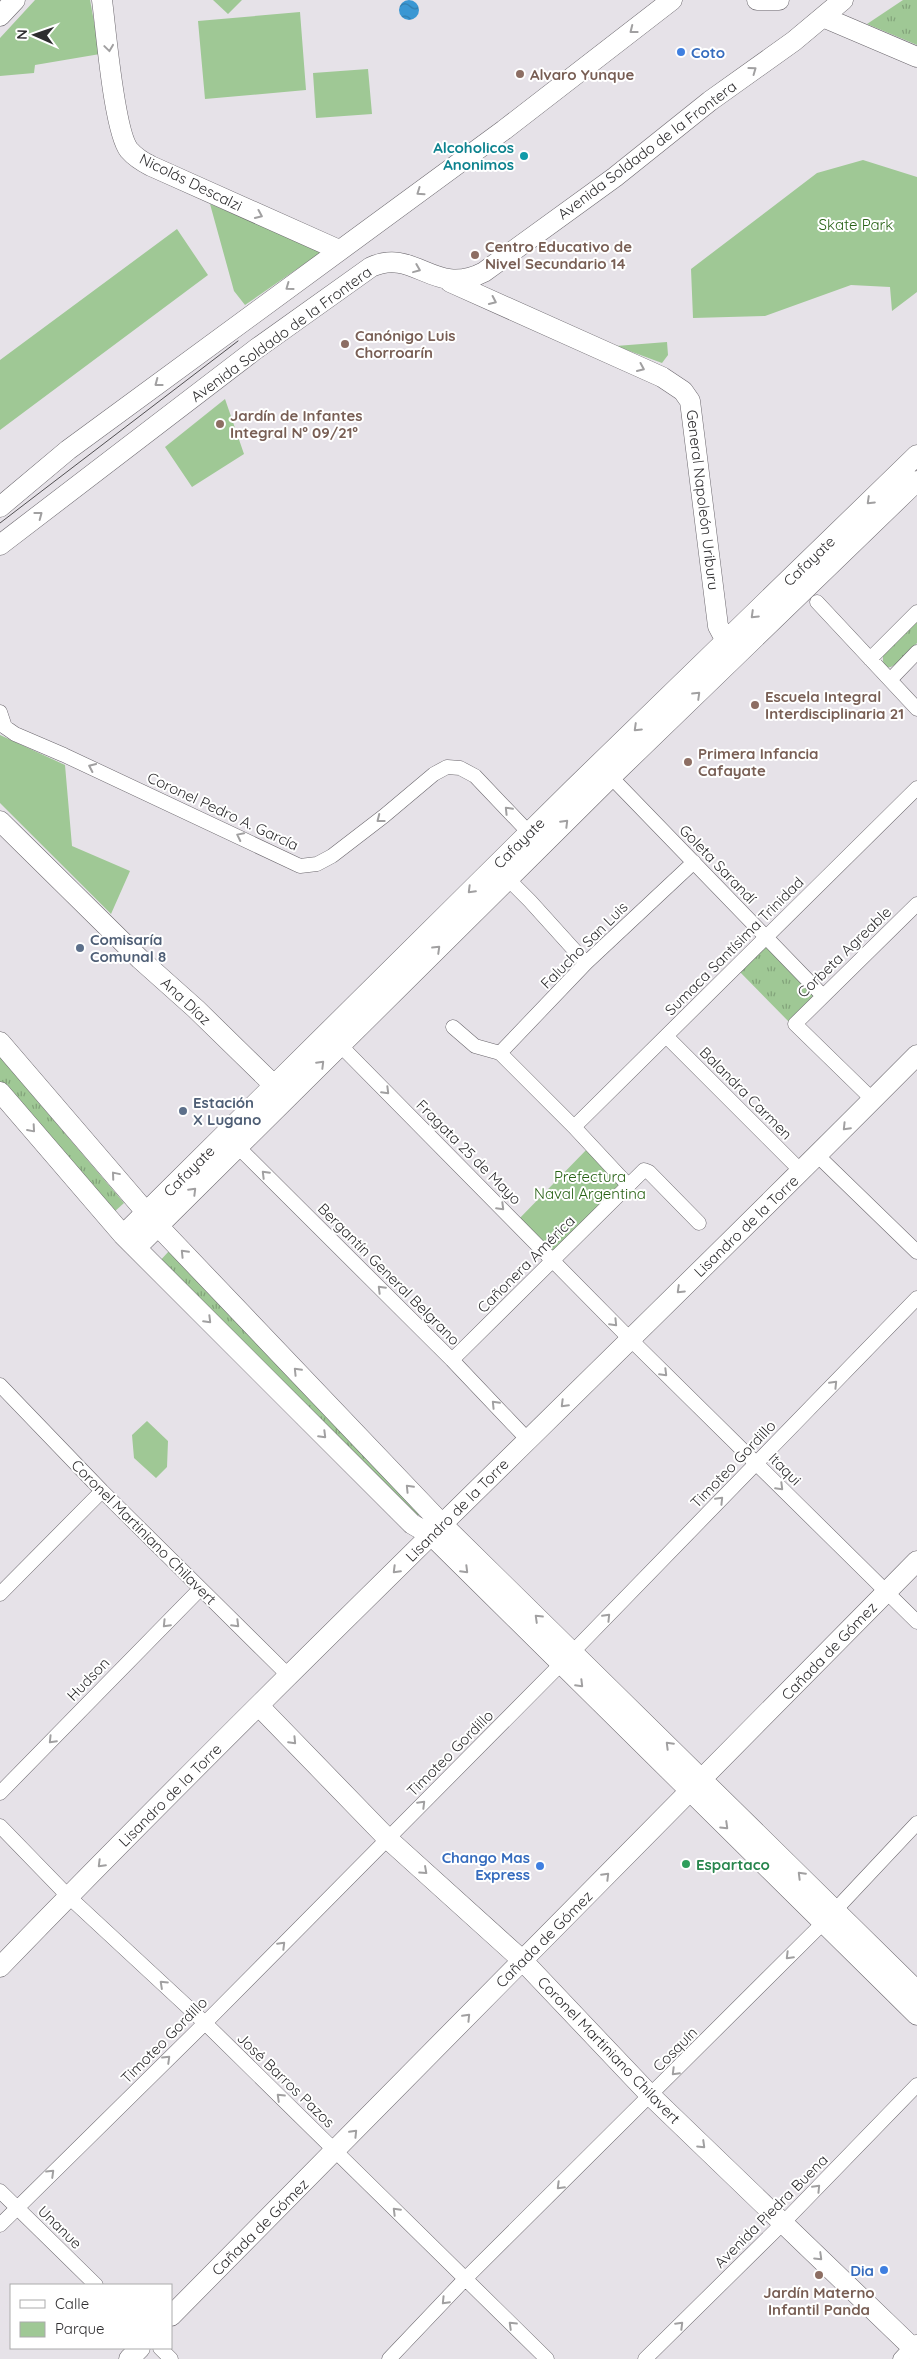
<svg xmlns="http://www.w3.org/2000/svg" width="917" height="2359" font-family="Quicksand,sans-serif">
<defs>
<pattern id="grass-tufts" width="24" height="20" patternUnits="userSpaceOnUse" patternTransform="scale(1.25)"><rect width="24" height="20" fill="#9fc895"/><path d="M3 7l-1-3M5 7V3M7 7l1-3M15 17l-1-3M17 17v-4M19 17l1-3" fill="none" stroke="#82a37a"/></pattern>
<pattern id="water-waves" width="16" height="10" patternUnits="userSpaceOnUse" patternTransform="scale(1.25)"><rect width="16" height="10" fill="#3a97d3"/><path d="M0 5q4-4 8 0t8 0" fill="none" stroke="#317cac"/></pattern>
</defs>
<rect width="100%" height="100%" fill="#e6e2e8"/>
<path fill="url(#grass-tufts)" d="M 903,0 L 917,0 L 917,45 L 867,24 Z
M 917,618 L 917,643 C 911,650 881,686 883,655 Z
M 764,945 L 814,995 L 790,1023 L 739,971 Z
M 0,1057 L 124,1203 L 113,1213 L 0,1083 Z
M 169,1251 L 422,1511 L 415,1519 L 158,1263 Z"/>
<path fill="#9fc895" d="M 35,0 L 90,0 L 100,54 L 35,65 L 34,73 L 0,76 L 0,38 Z
M 213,0 L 242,0 L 228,14 Z
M 300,12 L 306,90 L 205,99 L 198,21 Z
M 368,69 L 372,114 L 316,118 L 313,73 Z
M 863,160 L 917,177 L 917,292 L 892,311 L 890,287 L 851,285 L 765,316 L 693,318 L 691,269 L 817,173 Z
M 210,204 L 323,251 L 245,305 L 234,291 Z
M 177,229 L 208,275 L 0,430 L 0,360 Z
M 667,342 L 668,355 L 662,363 L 616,346 Z
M 225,399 L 244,454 L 192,487 L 165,447 Z
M 0,735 L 65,765 L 72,846 L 130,871 L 111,914 L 0,803 Z
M 591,1145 L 628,1185 L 554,1261 L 516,1222 Z
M 147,1421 L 168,1441 L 167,1467 L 156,1478 L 134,1458 L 132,1435 Z"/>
<path fill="url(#water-waves)" d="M399 10a10 10 0 1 1 20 0a10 10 0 1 1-20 0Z"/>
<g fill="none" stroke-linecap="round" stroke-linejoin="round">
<g stroke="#6b676d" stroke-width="15">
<path id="street" d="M 817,602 L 917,709
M 870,659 L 917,612
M 890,680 L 917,652
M 0,712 L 5,727 L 15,734 L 64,755 L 300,866 L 317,864 L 332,856 L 384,816 L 434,774 L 447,767 L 460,768 L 475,776 L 534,838
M 611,777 L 823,996
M 503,874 L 530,901 L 586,963
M 453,1027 L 475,1046 L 500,1053 L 574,1127 L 628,1185
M 667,1037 L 802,1172
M 335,1040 L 630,1339 L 917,1622
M 500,1053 L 586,963 L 694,862
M 873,1100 L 795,1024 L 917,904
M 574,1127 L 917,788
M 233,1142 L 452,1360 L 528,1440
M 818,1156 L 917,1252
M 452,1360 L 644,1170 L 649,1172 L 699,1223
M 0,1385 L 102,1491 L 289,1676
M 0,1594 L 102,1491
M 0,1793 L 200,1589
M 0,1826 L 68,1896 L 205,2023 L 547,2359
M 0,2191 L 96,2285
M 0,2225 L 205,2023 L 560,1665 L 917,1298
M 160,2348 L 171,2359
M 389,2359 L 465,2279 L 824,1922 L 917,1823
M 645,2359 L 783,2223 L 917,2085
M 900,2359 L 916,2342"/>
</g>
<g stroke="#6b676d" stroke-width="21">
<path id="secondary" d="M 102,0 C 106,30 114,131 129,150 C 135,157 143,162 151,166 L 339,250
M 757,0 L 779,0
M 0,16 L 15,0
M 823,17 L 917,57
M 450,282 L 662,377 L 683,391 L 690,401 L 718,626 L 726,641 L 735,650
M 0,507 L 68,450 L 504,130 L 672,0
M 0,545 L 256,349 L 371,267 C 415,247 434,298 484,272 L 615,177 L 710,101 L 794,41 L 843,0
M 0,821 L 140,959 L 196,1009 L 284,1095
M 0,1042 L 158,1226 L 442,1524 L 917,1991
M 0,1092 L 123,1235 L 412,1524 L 431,1535 L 917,2015
M 123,1235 L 574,788 L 917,455
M 136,1248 L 611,777 L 917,481
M 259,1706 L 388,1839 L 522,1960 L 651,2096 L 917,2352
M 0,1967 C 300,1657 613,1361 917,1055
M 171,2316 L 917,1561
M 129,2359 L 140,2348"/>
</g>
<use href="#street" stroke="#fff" stroke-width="14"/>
<use href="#secondary" stroke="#fff" stroke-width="20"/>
<path stroke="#514f52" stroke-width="1" d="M 0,523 L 238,341"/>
</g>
<defs><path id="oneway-chevron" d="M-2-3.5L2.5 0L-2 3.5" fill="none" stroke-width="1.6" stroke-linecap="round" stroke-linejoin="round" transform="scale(1.25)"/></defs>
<g stroke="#a1a0a1">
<use href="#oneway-chevron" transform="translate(633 30) rotate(142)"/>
<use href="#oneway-chevron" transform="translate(109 48) rotate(82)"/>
<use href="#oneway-chevron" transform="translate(753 70) rotate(-36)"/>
<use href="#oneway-chevron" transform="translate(420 192) rotate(145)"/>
<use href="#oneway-chevron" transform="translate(259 215) rotate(24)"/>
<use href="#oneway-chevron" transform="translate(417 269) rotate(22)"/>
<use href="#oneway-chevron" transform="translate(289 287) rotate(144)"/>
<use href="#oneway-chevron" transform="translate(493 301) rotate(25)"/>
<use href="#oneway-chevron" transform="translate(641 368) rotate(24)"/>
<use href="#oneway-chevron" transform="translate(158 383) rotate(143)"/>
<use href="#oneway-chevron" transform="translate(870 501) rotate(136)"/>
<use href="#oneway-chevron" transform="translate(39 515) rotate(-37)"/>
<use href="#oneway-chevron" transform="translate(754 615) rotate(136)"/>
<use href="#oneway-chevron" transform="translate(697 695) rotate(-44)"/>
<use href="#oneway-chevron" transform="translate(637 728) rotate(136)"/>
<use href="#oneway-chevron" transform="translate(92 767) rotate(-155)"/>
<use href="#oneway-chevron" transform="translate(508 810) rotate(-134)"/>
<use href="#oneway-chevron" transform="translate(380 819) rotate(142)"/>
<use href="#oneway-chevron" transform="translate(565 823) rotate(-45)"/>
<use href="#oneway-chevron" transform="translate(240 836) rotate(-154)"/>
<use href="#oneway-chevron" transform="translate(471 890) rotate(135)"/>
<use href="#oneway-chevron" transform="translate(437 949) rotate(-44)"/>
<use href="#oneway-chevron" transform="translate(321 1064) rotate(-45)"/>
<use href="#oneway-chevron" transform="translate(386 1091) rotate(45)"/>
<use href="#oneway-chevron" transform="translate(846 1127) rotate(134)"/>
<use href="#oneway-chevron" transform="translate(32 1129) rotate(49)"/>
<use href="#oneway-chevron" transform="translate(265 1174) rotate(-135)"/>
<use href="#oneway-chevron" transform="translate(115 1175) rotate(-130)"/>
<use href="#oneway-chevron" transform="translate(193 1191) rotate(-45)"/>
<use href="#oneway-chevron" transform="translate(501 1207) rotate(45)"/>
<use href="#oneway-chevron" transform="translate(184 1253) rotate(-134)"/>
<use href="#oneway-chevron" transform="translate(381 1289) rotate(-135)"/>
<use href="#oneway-chevron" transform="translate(680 1290) rotate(136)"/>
<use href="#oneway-chevron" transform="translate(208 1320) rotate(45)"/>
<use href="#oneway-chevron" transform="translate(614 1323) rotate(46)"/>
<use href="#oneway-chevron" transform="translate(297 1371) rotate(-134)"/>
<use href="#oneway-chevron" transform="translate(664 1373) rotate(45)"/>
<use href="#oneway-chevron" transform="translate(834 1384) rotate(-46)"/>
<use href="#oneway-chevron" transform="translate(495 1404) rotate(-134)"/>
<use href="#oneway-chevron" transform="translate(564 1404) rotate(135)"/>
<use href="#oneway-chevron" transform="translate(323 1435) rotate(45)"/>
<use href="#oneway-chevron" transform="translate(780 1487) rotate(45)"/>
<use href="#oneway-chevron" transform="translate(409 1488) rotate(-134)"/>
<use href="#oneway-chevron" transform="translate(720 1500) rotate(-46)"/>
<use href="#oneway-chevron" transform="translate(396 1570) rotate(135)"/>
<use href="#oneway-chevron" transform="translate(465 1570) rotate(45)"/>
<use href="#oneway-chevron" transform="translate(607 1617) rotate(-46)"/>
<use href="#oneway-chevron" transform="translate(538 1618) rotate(-136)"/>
<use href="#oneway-chevron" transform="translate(166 1624) rotate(134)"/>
<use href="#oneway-chevron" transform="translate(236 1624) rotate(45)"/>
<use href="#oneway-chevron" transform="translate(580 1684) rotate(45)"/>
<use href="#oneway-chevron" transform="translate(52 1740) rotate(134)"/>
<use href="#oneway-chevron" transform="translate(293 1741) rotate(46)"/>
<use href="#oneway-chevron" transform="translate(669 1745) rotate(-135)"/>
<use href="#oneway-chevron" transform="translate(422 1804) rotate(-45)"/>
<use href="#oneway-chevron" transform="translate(725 1826) rotate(44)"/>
<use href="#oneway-chevron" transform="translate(101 1864) rotate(135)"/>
<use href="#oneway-chevron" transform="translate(424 1871) rotate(42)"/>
<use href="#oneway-chevron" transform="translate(801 1875) rotate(-135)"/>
<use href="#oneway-chevron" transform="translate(606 1876) rotate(-45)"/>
<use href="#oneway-chevron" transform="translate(282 1945) rotate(-45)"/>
<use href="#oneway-chevron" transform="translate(789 1956) rotate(135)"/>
<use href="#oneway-chevron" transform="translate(163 1984) rotate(-137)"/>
<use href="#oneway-chevron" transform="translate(467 2017) rotate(-46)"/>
<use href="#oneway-chevron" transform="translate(167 2059) rotate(-44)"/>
<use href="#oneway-chevron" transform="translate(675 2072) rotate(135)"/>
<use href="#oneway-chevron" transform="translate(280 2097) rotate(-136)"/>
<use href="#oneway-chevron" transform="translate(354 2133) rotate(-46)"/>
<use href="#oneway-chevron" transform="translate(702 2145) rotate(44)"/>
<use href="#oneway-chevron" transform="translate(51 2173) rotate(-44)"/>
<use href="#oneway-chevron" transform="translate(560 2186) rotate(135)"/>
<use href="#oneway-chevron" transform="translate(817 2188) rotate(-46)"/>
<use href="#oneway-chevron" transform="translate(396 2211) rotate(-135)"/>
<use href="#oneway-chevron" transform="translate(819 2257) rotate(44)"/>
<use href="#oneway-chevron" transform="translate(445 2301) rotate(134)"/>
<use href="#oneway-chevron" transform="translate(512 2325) rotate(-136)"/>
<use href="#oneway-chevron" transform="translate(680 2325) rotate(-45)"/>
</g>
<g fill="#3f7fe0" stroke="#fff" stroke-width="2">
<circle cx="681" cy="52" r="5"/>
<circle cx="540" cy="1866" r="5"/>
<circle cx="884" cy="2270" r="5"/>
</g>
<g fill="#8d6e63" stroke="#fff" stroke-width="2">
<circle cx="520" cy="74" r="5"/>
<circle cx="475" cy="255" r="5"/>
<circle cx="345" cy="344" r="5"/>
<circle cx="220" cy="424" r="5"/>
<circle cx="755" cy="705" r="5"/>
<circle cx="688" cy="762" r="5"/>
<circle cx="819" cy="2275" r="5"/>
</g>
<circle fill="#0f9aa8" stroke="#fff" stroke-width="2" cx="524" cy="156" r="5"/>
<g fill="#5c6f8a" stroke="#fff" stroke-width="2">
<circle cx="80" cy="948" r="5"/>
<circle cx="183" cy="1111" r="5"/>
</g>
<circle fill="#2e9e5b" stroke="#fff" stroke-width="2" cx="686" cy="1864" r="5"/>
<g text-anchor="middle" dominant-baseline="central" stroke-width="4" stroke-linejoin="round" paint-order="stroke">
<g font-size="15" font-weight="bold" fill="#366cbe" stroke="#fff" text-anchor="end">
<text x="691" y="52" text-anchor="start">Coto</text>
<text x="530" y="1857">Chango Mas<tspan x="530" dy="17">Express</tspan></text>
<text x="874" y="2270">Dia</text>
</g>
<g font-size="15" font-weight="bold" fill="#785e54" stroke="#fff" text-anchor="start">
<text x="530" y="74">Alvaro Yunque</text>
<text x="485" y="246">Centro Educativo de<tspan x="485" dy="17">Nivel Secundario 14</tspan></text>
<text x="355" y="335">Canónigo Luis<tspan x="355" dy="17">Chorroarín</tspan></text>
<text x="230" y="415">Jardín de Infantes<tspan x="230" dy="17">Integral Nº 09/21º</tspan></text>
<text x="765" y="696">Escuela Integral<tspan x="765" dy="17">Interdisciplinaria 21</tspan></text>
<text x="698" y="753">Primera Infancia<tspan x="698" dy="17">Cafayate</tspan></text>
<text x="819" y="2292" text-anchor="middle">Jardín Materno<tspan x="819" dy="17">Infantil Panda</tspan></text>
</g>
<g font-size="15" font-weight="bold" fill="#0d838f" stroke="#fff" text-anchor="end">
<text x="514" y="147">Alcoholicos<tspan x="514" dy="17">Anonimos</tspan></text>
</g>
<g font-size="15" fill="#2e2d2f" stroke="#fff">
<text transform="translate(647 150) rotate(-37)">Avenida Soldado de la Frontera</text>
<text transform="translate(191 182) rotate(26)">Nicolás Descalzi</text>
<text transform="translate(281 334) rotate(-36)">Avenida Soldado de la Frontera</text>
<text transform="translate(703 500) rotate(83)">General Napoleón Uriburu</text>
<text transform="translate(809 561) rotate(-44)">Cafayate</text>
<text transform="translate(223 811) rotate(25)">Coronel Pedro A. García</text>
<text transform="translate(519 843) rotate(-45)">Cafayate</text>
<text transform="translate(718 864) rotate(46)">Goleta Sarandí</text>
<text transform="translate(584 945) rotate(-45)">Falucho San Luis</text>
<text transform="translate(734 946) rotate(-45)">Sumaca Santísima Trinidad</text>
<text transform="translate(844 952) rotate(-44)">Corbeta Agreable</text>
<text transform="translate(186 1001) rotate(43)">Ana Díaz</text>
<text transform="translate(746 1093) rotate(45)">Balandra Carmen</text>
<text transform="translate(469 1152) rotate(45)">Fragata 25 de Mayo</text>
<text transform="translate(189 1171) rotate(-45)">Cafayate</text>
<text transform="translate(746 1226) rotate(-44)">Lisandro de la Torre</text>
<text transform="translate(526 1264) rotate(-45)">Cañonera América</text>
<text transform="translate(389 1274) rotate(45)">Bergantín General Belgrano</text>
<text transform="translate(733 1464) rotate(-46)">Timoteo Gordillo</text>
<text transform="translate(785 1469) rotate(45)">Itaqui</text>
<text transform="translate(457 1510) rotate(-45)">Lisandro de la Torre</text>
<text transform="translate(144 1532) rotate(45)">Coronel Martiniano Chilavert</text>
<text transform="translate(829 1651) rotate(-46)">Cañada de Gómez</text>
<text transform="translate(88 1679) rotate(-46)">Hudson</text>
<text transform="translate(450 1753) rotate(-45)">Timoteo Gordillo</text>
<text transform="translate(170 1795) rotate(-45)">Lisandro de la Torre</text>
<text transform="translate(544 1939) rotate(-45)">Cañada de Gómez</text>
<text transform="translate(164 2040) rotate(-45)">Timoteo Gordillo</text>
<text transform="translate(675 2049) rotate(-45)">Cosquín</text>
<text transform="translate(609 2050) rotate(46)">Coronel Martiniano Chilavert</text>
<text transform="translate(286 2080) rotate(44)">José Barros Pazos</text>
<text transform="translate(771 2211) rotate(-45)">Avenida Piedra Buena</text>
<text transform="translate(60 2227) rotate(44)">Unanue</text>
<text transform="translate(260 2227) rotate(-45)">Cañada de Gómez</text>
</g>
<g font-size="15" fill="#276114" stroke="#fff">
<text x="856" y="224">Skate Park</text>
<text x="590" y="1176">Prefectura<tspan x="590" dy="17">Naval Argentina</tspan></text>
</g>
<g font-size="15" font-weight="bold" fill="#4e5e75" stroke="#fff" text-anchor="start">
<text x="90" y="939">Comisaría<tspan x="90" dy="17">Comunal 8</tspan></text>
<text x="193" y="1102">Estación<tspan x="193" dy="17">X Lugano</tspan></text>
</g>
<g font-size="15" font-weight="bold" fill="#27864d" stroke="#fff" text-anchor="start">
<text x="696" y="1864">Espartaco</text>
</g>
</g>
<rect x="10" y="2284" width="162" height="65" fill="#ffffff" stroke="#ababac"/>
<rect x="20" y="2300" width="25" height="8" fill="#ffffff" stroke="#ababac"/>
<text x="55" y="2309" font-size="15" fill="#2e2d2f">Calle</text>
<rect x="20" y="2322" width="25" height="15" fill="#9fc895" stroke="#ababac"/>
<text x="55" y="2334" font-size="15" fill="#2e2d2f">Parque</text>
<g transform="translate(35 35) rotate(272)" stroke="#ffffff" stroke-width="4" paint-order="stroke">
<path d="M0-4L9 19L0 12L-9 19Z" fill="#2e2d2f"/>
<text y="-8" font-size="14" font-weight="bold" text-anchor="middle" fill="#2e2d2f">N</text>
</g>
</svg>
